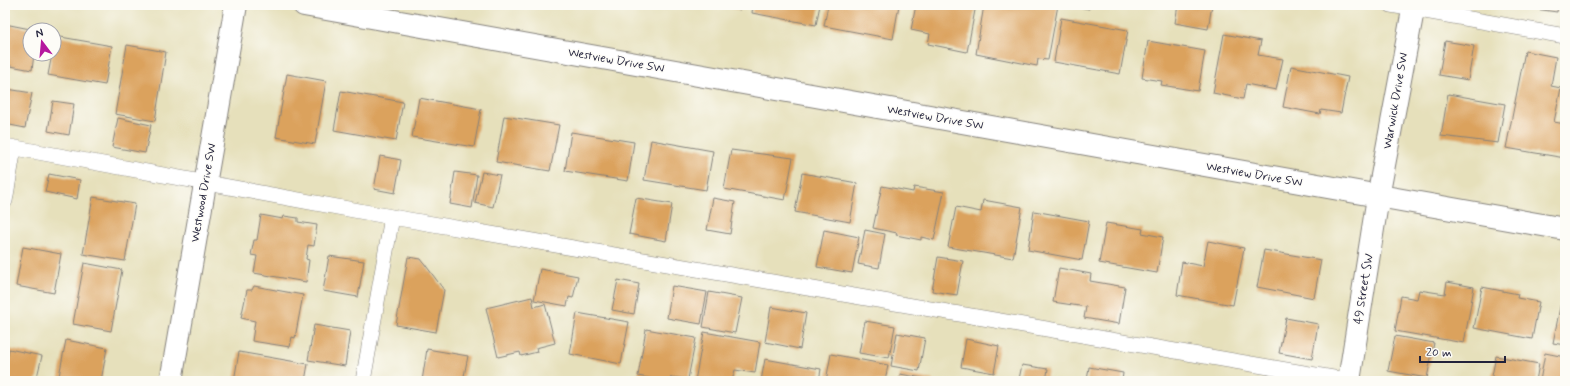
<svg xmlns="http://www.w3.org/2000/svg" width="1570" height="386" font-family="Mynerve,sans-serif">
<rect width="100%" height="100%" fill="#fdfcf7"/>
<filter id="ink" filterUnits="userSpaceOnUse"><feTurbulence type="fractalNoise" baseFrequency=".025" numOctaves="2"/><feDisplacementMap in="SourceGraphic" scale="8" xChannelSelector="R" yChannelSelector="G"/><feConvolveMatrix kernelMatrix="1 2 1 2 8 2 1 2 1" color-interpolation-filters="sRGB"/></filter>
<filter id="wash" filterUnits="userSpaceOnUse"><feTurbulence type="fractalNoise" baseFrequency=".012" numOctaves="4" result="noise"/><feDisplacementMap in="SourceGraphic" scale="16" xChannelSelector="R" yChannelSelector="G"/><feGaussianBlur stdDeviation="0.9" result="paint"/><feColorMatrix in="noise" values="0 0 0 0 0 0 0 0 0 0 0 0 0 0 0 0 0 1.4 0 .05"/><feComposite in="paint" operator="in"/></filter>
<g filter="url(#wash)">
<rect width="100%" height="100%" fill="#e6e0bb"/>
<g id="blocks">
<path fill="#dba25d" d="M 718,5 L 741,5 L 740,10 Z
M 753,5 L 820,5 L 816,25 L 752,13 Z
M 828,5 L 899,5 L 893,39 L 824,26 Z
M 916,5 L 976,5 L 967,52 L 928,44 L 930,34 L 911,30 Z
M 984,5 L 1058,5 L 1048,60 L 1038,59 L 1037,66 L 976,54 Z
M 1069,5 L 1090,5 L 1089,9 Z
M 1178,5 L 1212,5 L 1208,29 L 1175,23 Z
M 1528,5 L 1558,5 L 1557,12 L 1528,8 Z
M 1061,18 L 1128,30 L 1120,74 L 1054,62 Z
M 5,24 L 30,29 L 30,54 L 34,54 L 32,70 L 5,65 Z
M 1224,34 L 1261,41 L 1258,55 L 1283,59 L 1276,90 L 1246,84 L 1243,99 L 1213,93 Z
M 55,36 L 112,46 L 105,85 L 48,75 L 52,54 L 54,54 Z
M 1148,41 L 1205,51 L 1198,91 L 1161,85 L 1162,81 L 1142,78 Z
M 1445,41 L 1474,46 L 1468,80 L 1439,75 Z
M 127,45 L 166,52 L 155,121 L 115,114 Z
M 1525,51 L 1556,57 L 1551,86 L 1561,88 L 1554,122 L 1565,124 L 1565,158 L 1506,148 Z
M 1291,66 L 1348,77 L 1341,113 L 1321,110 L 1320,114 L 1283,107 Z
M 287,74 L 326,81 L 315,144 L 276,137 Z
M 7,89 L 32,93 L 25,128 L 5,124 Z
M 341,91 L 403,102 L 396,141 L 334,130 Z
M 1448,94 L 1505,104 L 1498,143 L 1441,136 Z
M 419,98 L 481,109 L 474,147 L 412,137 Z
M 53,101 L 74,104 L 69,135 L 48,131 Z
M 504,116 L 559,125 L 550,171 L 496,162 Z
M 118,118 L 151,125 L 145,153 L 112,147 Z
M 571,132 L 634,142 L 628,181 L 565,171 Z
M 651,140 L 713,151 L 706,190 L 644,180 Z
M 731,150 L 793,158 L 785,200 L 724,189 Z
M 380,156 L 401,160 L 395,193 L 374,189 Z
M 455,172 L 477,175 L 472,208 L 450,204 Z
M 482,172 L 500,175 L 493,207 L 475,203 Z
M 802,173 L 857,183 L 850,222 L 795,212 Z
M 49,174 L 80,180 L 77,199 L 45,192 Z
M 882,186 L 913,192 L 914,187 L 944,192 L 934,240 L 921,237 L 921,240 L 896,235 L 897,233 L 873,228 Z
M 93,197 L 135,204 L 125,261 L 83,254 Z
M 636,198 L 672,204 L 666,241 L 629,234 Z
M 713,198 L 735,202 L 730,234 L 707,230 Z
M 983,200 L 1022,207 L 1013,258 L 948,247 L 956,207 L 981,212 Z
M 1034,211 L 1089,221 L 1082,260 L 1028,250 Z
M 261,215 L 283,219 L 284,216 L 298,218 L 298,222 L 317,225 L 314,246 L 308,245 L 306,259 L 309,260 L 306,282 L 254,273 L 257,256 L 251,255 L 254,240 L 257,240 Z
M 1106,223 L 1143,229 L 1142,233 L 1163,237 L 1157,273 L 1099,263 Z
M 824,230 L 859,237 L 852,273 L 817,267 Z
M 865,230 L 885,234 L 879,268 L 858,264 Z
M 1208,241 L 1244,248 L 1233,305 L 1177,295 L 1182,262 L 1203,266 Z
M 23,247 L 61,254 L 54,293 L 16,286 Z
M 1264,250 L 1321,260 L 1314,298 L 1257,287 Z
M 329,256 L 364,261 L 358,297 L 323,291 Z
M 408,257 L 421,259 L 444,290 L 436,332 L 396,325 Z
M 938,257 L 963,261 L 957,295 L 932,291 Z
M 84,263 L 122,270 L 111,331 L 73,324 Z
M 1059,268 L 1091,274 L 1090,281 L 1125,287 L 1119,324 L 1084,318 L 1086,307 L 1053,302 Z
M 540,269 L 578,276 L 573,298 L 569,297 L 567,306 L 534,300 Z
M 618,280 L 639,284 L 634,314 L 612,310 Z
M 1447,282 L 1474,287 L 1464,343 L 1395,331 L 1401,296 L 1417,299 L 1419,290 L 1445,294 Z
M 254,286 L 303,295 L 295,338 L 292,337 L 290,347 L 252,341 L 255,321 L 241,318 L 247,290 L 252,290 Z
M 672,286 L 707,292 L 701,324 L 667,318 Z
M 1482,287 L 1518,294 L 1517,298 L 1539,302 L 1532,339 L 1474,328 Z
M 709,292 L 742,298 L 735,333 L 703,327 Z
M 532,297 L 534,307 L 545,304 L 555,343 L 536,348 L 537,352 L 521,356 L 520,352 L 498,357 L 486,308 Z
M 1561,302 L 1565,303 L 1565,345 L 1553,343 Z
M 771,307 L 806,313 L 800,349 L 765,342 Z
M 577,313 L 629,322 L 621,364 L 570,354 Z
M 1286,318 L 1318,324 L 1312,359 L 1279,353 Z
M 865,321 L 895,326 L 889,358 L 859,353 Z
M 314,325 L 350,331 L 345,366 L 308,360 Z
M 646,329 L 696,338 L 688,379 L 671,377 L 670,381 L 664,381 L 638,376 Z
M 704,332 L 760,342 L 755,373 L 735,370 L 732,381 L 695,381 Z
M 897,333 L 925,338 L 919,371 L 891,366 Z
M 1395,336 L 1434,343 L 1427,378 L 1388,371 Z
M 966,339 L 999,346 L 994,373 L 961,367 Z
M 66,340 L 107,348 L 101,381 L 58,381 Z
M 9,349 L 42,356 L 36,381 L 5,381 L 5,371 Z
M 427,349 L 468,356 L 463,381 L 422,381 Z
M 239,352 L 308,364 L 305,381 L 234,381 Z
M 1545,353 L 1565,357 L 1565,381 L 1540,381 Z
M 831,354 L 888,365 L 885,381 L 826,381 Z
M 1496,356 L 1539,364 L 1536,381 L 1491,381 Z
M 765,359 L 821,369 L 819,381 L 761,381 Z
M 1022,365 L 1048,369 L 1046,381 L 1019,379 Z
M 1089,367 L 1123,373 L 1122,381 L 1087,381 Z
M 900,374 L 933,380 L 933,381 L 899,381 Z"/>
</g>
</g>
<g filter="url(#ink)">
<use href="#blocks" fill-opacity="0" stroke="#84817b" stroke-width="1"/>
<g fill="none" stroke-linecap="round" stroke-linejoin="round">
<g stroke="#84817b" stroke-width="16">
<path id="service" d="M 1391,5 L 1565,36
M 5,146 L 392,217 L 1351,381
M 5,201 L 14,148
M 363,381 L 392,217"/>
</g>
<g stroke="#84817b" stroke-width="24">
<path id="minor" d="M 304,5 L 1565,229
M 171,381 L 236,5
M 1349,381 L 1378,197 L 1414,5"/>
</g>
<use href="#service" stroke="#fff" stroke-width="15"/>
<use href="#minor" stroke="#fff" stroke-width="22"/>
</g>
</g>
<g text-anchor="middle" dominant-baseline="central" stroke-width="3" stroke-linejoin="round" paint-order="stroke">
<g font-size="12" fill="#22223b" stroke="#fdfcf7">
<text transform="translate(616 61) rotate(10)">Westview Drive SW</text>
<text transform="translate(1396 101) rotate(-80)">Warwick Drive SW</text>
<text transform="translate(935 118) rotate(10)">Westview Drive SW</text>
<text transform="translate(1254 175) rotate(10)">Westview Drive SW</text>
<text transform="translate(204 193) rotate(-80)">Westwood Drive SW</text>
<text transform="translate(1364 289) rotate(-81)">49 Street SW</text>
</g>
</g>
<rect width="1570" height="386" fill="none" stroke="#fdfcf7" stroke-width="20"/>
<g transform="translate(42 42) rotate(344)"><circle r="19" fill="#fdfcf7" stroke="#a5a5ac"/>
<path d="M0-3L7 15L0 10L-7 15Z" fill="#b5179e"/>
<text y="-6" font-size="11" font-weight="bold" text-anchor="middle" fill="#22223b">N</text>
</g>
<path d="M1420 356v6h85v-6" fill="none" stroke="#22223b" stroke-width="2"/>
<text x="1426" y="356" font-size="12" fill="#22223b" stroke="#fdfcf7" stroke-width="3" paint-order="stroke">20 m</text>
</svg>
